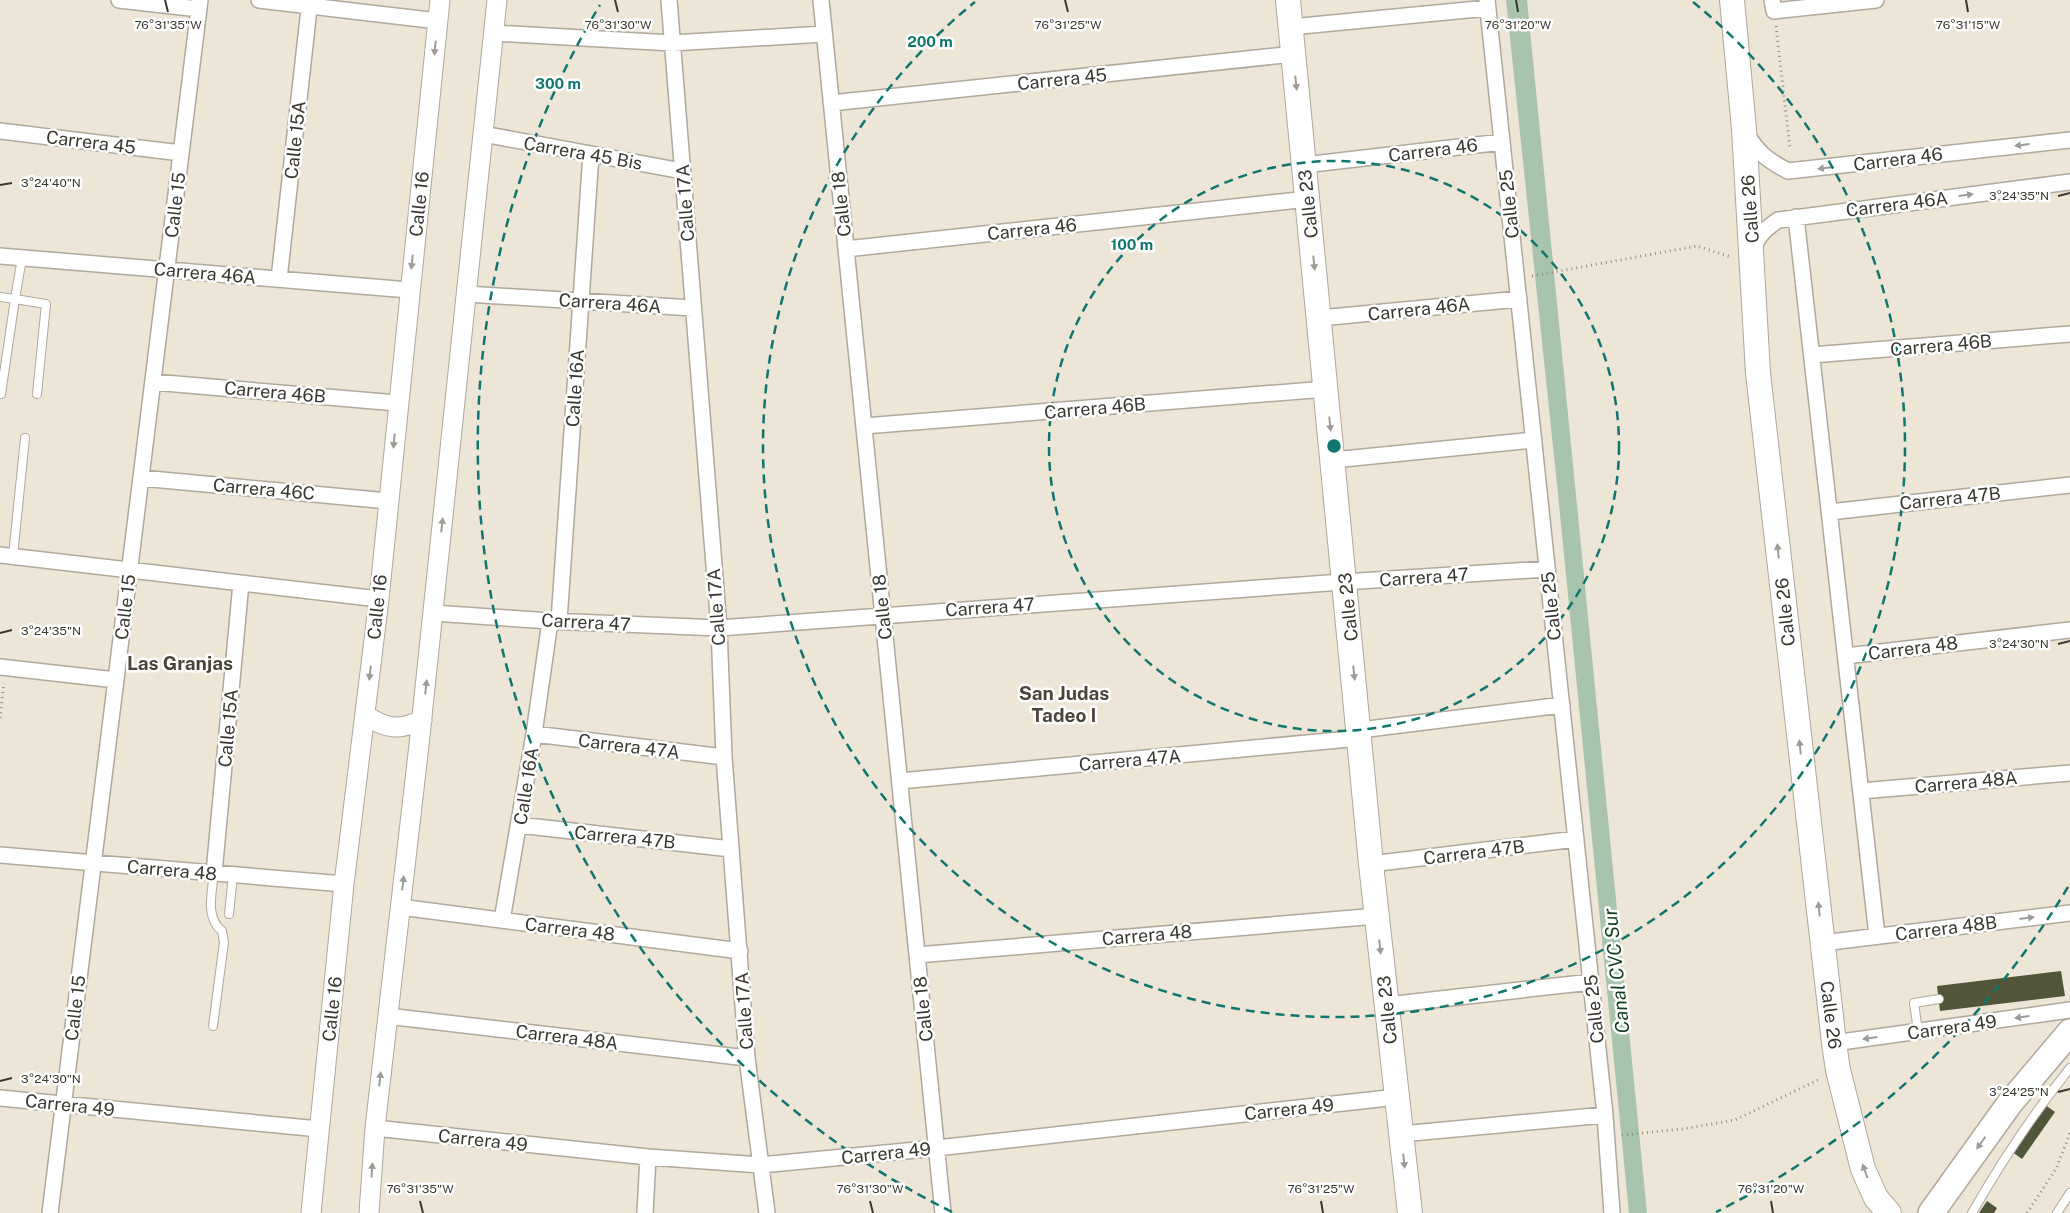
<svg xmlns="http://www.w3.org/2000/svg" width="2070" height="1213" font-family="'Public Sans',sans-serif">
<rect width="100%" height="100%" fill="#ede5d6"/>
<path fill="#a9c4ac" d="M 1506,0 L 1527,0 L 1647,1213 L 1629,1213 L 1558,494 Z"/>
<path fill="#515539" d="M 2061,971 L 2065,996 L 1940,1011 L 1937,986 Z
M 2044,1104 L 2055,1112 L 2022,1159 L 2011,1151 Z
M 1987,1201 L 1997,1208 L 1994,1213 L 1979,1213 Z"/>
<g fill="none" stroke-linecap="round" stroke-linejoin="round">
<g stroke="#b0a89a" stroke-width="10">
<path id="service" d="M 0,297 L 15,299 L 22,258
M 1,394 L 15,299 L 46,304 L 37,394
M 13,556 L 25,438
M 229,914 L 233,875
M 213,1026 L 224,942 L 222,931 C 205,918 212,892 214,873
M 1918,1031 L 1914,1003 L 1939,999
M 1972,1213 C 2001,1162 2033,1114 2070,1068
M 2057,1213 L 2070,1193"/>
</g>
<g stroke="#b0a89a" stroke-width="18">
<path id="minor" d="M 119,0 L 199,9
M 259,0 L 438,21
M 669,0 L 719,628 L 724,757 L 747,1058 L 767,1213
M 821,0 L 943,1213
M 1487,0 L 1605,1115 L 1612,1213
M 1772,0 L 1774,11 L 1876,0
M 1291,27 L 1488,8
M 493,33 L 672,43 L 824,34
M 831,103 L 1294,54
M 0,131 L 181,153
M 1746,133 C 1758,153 1767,160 1788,171 L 2070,140
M 483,134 L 682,171
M 1304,165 L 1502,142
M 1796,217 L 1877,936
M 846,249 L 1308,199
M 1754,250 C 1756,236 1767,228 1778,220 L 2070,182
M 0,256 L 409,290
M 279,279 L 310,0
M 466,294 L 693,308
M 1320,318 L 1519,299
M 1812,355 L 2070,334
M 153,382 L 397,403
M 864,426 L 1326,389
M 1333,460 L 1534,440
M 141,478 L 388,501
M 1830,512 L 2070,485
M 0,555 L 379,599
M 433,613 L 550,621 L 719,628 L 1328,583 L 1547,569
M 559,621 L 591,154
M 1846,656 L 2070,630
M 0,667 L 116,680
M 1360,730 L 1562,705
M 534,734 L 724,757
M 900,781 L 1360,738
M 1861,791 L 2070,773
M 519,825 L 731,849
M 0,855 L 344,884
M 1371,864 L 1576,839
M 214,873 L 241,583
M 400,907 L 740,951
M 502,920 L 534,734 L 550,621
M 1822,943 L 2070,913
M 917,955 L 1377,916
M 1387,1005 L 1591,982
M 387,1016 L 747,1058
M 1834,1043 L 2070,1010
M 0,1098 L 319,1129
M 375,1128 L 648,1157 L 761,1165 L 937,1148 L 1397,1097
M 1401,1134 L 1605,1115
M 50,1213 L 200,0
M 645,1213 L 648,1157"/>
</g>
<g stroke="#b0a89a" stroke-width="21">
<path id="tertiary" d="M 365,715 C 386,729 399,731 422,720
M 311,1213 L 344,884 L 379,599 L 440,0
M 369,1213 L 375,1128 L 419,745 L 497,0"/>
</g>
<g stroke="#b0a89a" stroke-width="26">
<path id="primary" d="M 1288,0 L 1371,864 L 1410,1213
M 1732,0 L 1744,129 L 1758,373 L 1834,1043 L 1838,1070 L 1863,1169 L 1876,1198 L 1889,1213"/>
</g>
<g stroke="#b0a89a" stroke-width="28">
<path id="trunk" d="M 1931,1213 L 2010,1103 L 2070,1032"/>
</g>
<path stroke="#938e83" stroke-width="3" stroke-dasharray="1 4" stroke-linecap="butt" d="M 1776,26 L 1790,149
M 1532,276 L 1697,246 L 1731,257
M 0,718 L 4,683
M 1622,1135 L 1682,1129 L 1735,1120 L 1820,1079
M 2027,1213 L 2056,1169 L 2070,1133"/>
<use href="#service" stroke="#fff" stroke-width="8"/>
<use href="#minor" stroke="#fff" stroke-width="15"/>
<use href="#tertiary" stroke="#fff" stroke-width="19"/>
<use href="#primary" stroke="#fff" stroke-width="24"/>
<use href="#trunk" stroke="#fff" stroke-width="25"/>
</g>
<defs><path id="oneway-solid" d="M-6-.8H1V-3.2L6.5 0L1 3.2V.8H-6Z" transform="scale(1.25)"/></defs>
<g fill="#9c9b98">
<use href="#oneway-solid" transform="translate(435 48) rotate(96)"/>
<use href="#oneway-solid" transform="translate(1296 83) rotate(84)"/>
<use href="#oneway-solid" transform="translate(2022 145) rotate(173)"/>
<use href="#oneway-solid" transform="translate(1825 168) rotate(173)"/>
<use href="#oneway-solid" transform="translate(1966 195) rotate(-7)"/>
<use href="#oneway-solid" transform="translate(412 262) rotate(96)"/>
<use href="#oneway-solid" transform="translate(1314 263) rotate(84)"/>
<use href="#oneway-solid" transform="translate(1330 424) rotate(84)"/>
<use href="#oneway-solid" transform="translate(394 441) rotate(95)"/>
<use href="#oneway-solid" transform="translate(442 525) rotate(-84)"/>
<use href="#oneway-solid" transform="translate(1778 551) rotate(-96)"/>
<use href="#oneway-solid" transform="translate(370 673) rotate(97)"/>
<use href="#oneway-solid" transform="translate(1354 673) rotate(84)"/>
<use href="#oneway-solid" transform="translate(426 687) rotate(-84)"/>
<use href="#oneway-solid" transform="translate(1800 747) rotate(-96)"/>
<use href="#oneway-solid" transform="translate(403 883) rotate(-83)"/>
<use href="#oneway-solid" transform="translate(1819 909) rotate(-96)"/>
<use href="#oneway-solid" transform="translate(2027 918) rotate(-7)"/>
<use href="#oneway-solid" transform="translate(1380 947) rotate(84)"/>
<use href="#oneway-solid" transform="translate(2022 1017) rotate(172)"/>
<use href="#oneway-solid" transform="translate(1870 1038) rotate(172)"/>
<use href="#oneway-solid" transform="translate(380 1079) rotate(-84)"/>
<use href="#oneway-solid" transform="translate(1981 1143) rotate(126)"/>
<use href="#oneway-solid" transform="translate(1404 1161) rotate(84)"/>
<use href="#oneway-solid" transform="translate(372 1170) rotate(-86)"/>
<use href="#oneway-solid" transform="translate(1865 1171) rotate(-110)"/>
</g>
<path fill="none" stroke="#3a3731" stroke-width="2" d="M 165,0 L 168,12M 615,0 L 618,12M 1065,0 L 1068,12M 1516,0 L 1518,12M 1966,0 L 1968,12M 0,185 L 12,183M 2058,196 L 2070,193M 0,633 L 12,630M 2058,644 L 2070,641M 0,1081 L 12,1078M 2058,1092 L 2070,1089M 420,1201 L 423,1213M 870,1201 L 873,1213M 1321,1201 L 1323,1213M 1771,1201 L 1773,1213"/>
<g fill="none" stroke="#0f766e" stroke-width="2.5" stroke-dasharray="9 6">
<circle cx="1334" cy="446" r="285"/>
<path d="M1693 2A571 571 0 1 1 975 2"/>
<path d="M2068 887A856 856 0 0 1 1716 1212M952 1212A856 856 0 0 1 600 5"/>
</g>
<g text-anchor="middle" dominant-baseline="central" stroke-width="5" stroke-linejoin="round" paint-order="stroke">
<g font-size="18" fill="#3a3731" stroke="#fff">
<text transform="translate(1062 79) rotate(-6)">Carrera 45</text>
<text transform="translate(295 140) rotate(-84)">Calle 15A</text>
<text transform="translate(91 142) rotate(7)">Carrera 45</text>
<text transform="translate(1433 150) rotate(-7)">Carrera 46</text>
<text transform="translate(583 153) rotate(10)">Carrera 45 Bis</text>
<text transform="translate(1898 159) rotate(-7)">Carrera 46</text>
<text transform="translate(685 203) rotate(-94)">Calle 17A</text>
<text transform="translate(419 204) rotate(-84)">Calle 16</text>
<text transform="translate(841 204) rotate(-96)">Calle 18</text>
<text transform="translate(1308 204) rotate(-96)">Calle 23</text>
<text transform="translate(1509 204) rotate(-96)">Calle 25</text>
<text transform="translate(1897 204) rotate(-7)">Carrera 46A</text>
<text transform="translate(175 205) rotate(-83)">Calle 15</text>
<text transform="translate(1750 209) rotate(-94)">Calle 26</text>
<text transform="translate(1032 229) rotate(-6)">Carrera 46</text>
<text transform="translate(205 273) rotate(5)">Carrera 46A</text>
<text transform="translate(610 303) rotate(4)">Carrera 46A</text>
<text transform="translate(1419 309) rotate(-6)">Carrera 46A</text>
<text transform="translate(1941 345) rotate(-5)">Carrera 46B</text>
<text transform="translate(575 388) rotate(-86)">Calle 16A</text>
<text transform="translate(275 392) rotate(5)">Carrera 46B</text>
<text transform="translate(1095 408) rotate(-5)">Carrera 46B</text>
<text transform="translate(264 489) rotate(5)">Carrera 46C</text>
<text transform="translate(1950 498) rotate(-6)">Carrera 47B</text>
<text transform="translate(1424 577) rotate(-4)">Carrera 47</text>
<text transform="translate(1551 606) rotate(-96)">Calle 25</text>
<text transform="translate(125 607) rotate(-83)">Calle 15</text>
<text transform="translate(377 607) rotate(-84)">Calle 16</text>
<text transform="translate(716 607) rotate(-94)">Calle 17A</text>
<text transform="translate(882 607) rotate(-96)">Calle 18</text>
<text transform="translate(990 607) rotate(-4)">Carrera 47</text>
<text transform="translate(1348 607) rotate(-96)">Calle 23</text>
<text transform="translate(1785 612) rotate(-96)">Calle 26</text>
<text transform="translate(586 622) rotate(3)">Carrera 47</text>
<text transform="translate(1913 648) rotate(-7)">Carrera 48</text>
<text transform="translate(228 728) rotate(-85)">Calle 15A</text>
<text transform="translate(629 746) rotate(7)">Carrera 47A</text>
<text transform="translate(1130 760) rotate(-5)">Carrera 47A</text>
<text transform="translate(1966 782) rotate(-5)">Carrera 48A</text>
<text transform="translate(526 786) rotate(-81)">Calle 16A</text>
<text transform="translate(625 837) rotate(6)">Carrera 47B</text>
<text transform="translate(1474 852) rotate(-7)">Carrera 47B</text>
<text transform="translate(172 870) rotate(5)">Carrera 48</text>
<text transform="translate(1946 928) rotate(-7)">Carrera 48B</text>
<text transform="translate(570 929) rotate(7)">Carrera 48</text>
<text transform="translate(1147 935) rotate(-5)">Carrera 48</text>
<text transform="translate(75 1008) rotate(-83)">Calle 15</text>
<text transform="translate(332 1009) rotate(-84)">Calle 16</text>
<text transform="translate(923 1009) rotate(-96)">Calle 18</text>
<text transform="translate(1594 1009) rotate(-96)">Calle 25</text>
<text transform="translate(1387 1010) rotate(-96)">Calle 23</text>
<text transform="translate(744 1011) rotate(-94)">Calle 17A</text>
<text transform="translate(1831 1015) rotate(83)">Calle 26</text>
<text transform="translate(1952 1027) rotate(-8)">Carrera 49</text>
<text transform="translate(567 1037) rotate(7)">Carrera 48A</text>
<text transform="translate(70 1105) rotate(6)">Carrera 49</text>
<text transform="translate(1289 1109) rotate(-6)">Carrera 49</text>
<text transform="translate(483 1140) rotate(6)">Carrera 49</text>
<text transform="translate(886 1153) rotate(-6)">Carrera 49</text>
</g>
<g font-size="19" font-weight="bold" fill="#4b4438" stroke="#fff">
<text x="180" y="663">Las Granjas</text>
<text x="1064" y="693">San Judas<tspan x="1064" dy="22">Tadeo I</tspan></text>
</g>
<g font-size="19" font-style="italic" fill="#103c1c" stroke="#fff">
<text transform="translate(1616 971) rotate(-96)">Canal CVC Sur</text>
</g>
</g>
<g font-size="12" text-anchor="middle" fill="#3a3731" stroke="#fff" stroke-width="5" stroke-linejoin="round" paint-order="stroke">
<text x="168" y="29">76°31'35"W</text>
<text x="618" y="29">76°31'30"W</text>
<text x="1068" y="29">76°31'25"W</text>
<text x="1518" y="29">76°31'20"W</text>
<text x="1968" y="29">76°31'15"W</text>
<text x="51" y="187">3°24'40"N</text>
<text x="2019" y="200">3°24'35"N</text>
<text x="51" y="635">3°24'35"N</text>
<text x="2019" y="648">3°24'30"N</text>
<text x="51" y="1083">3°24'30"N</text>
<text x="2019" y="1096">3°24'25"N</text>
<text x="420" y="1193">76°31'35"W</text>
<text x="870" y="1193">76°31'30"W</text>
<text x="1321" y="1193">76°31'25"W</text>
<text x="1771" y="1193">76°31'20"W</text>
</g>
<circle cx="1334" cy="446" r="8" fill="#0f766e" stroke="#fff" stroke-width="2.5"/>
<g font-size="15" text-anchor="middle" font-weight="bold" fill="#0f766e" stroke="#fff" stroke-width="5" stroke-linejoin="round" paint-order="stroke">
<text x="930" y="47">200 m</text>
<text x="558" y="89">300 m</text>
<text x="1132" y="250">100 m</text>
</g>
</svg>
